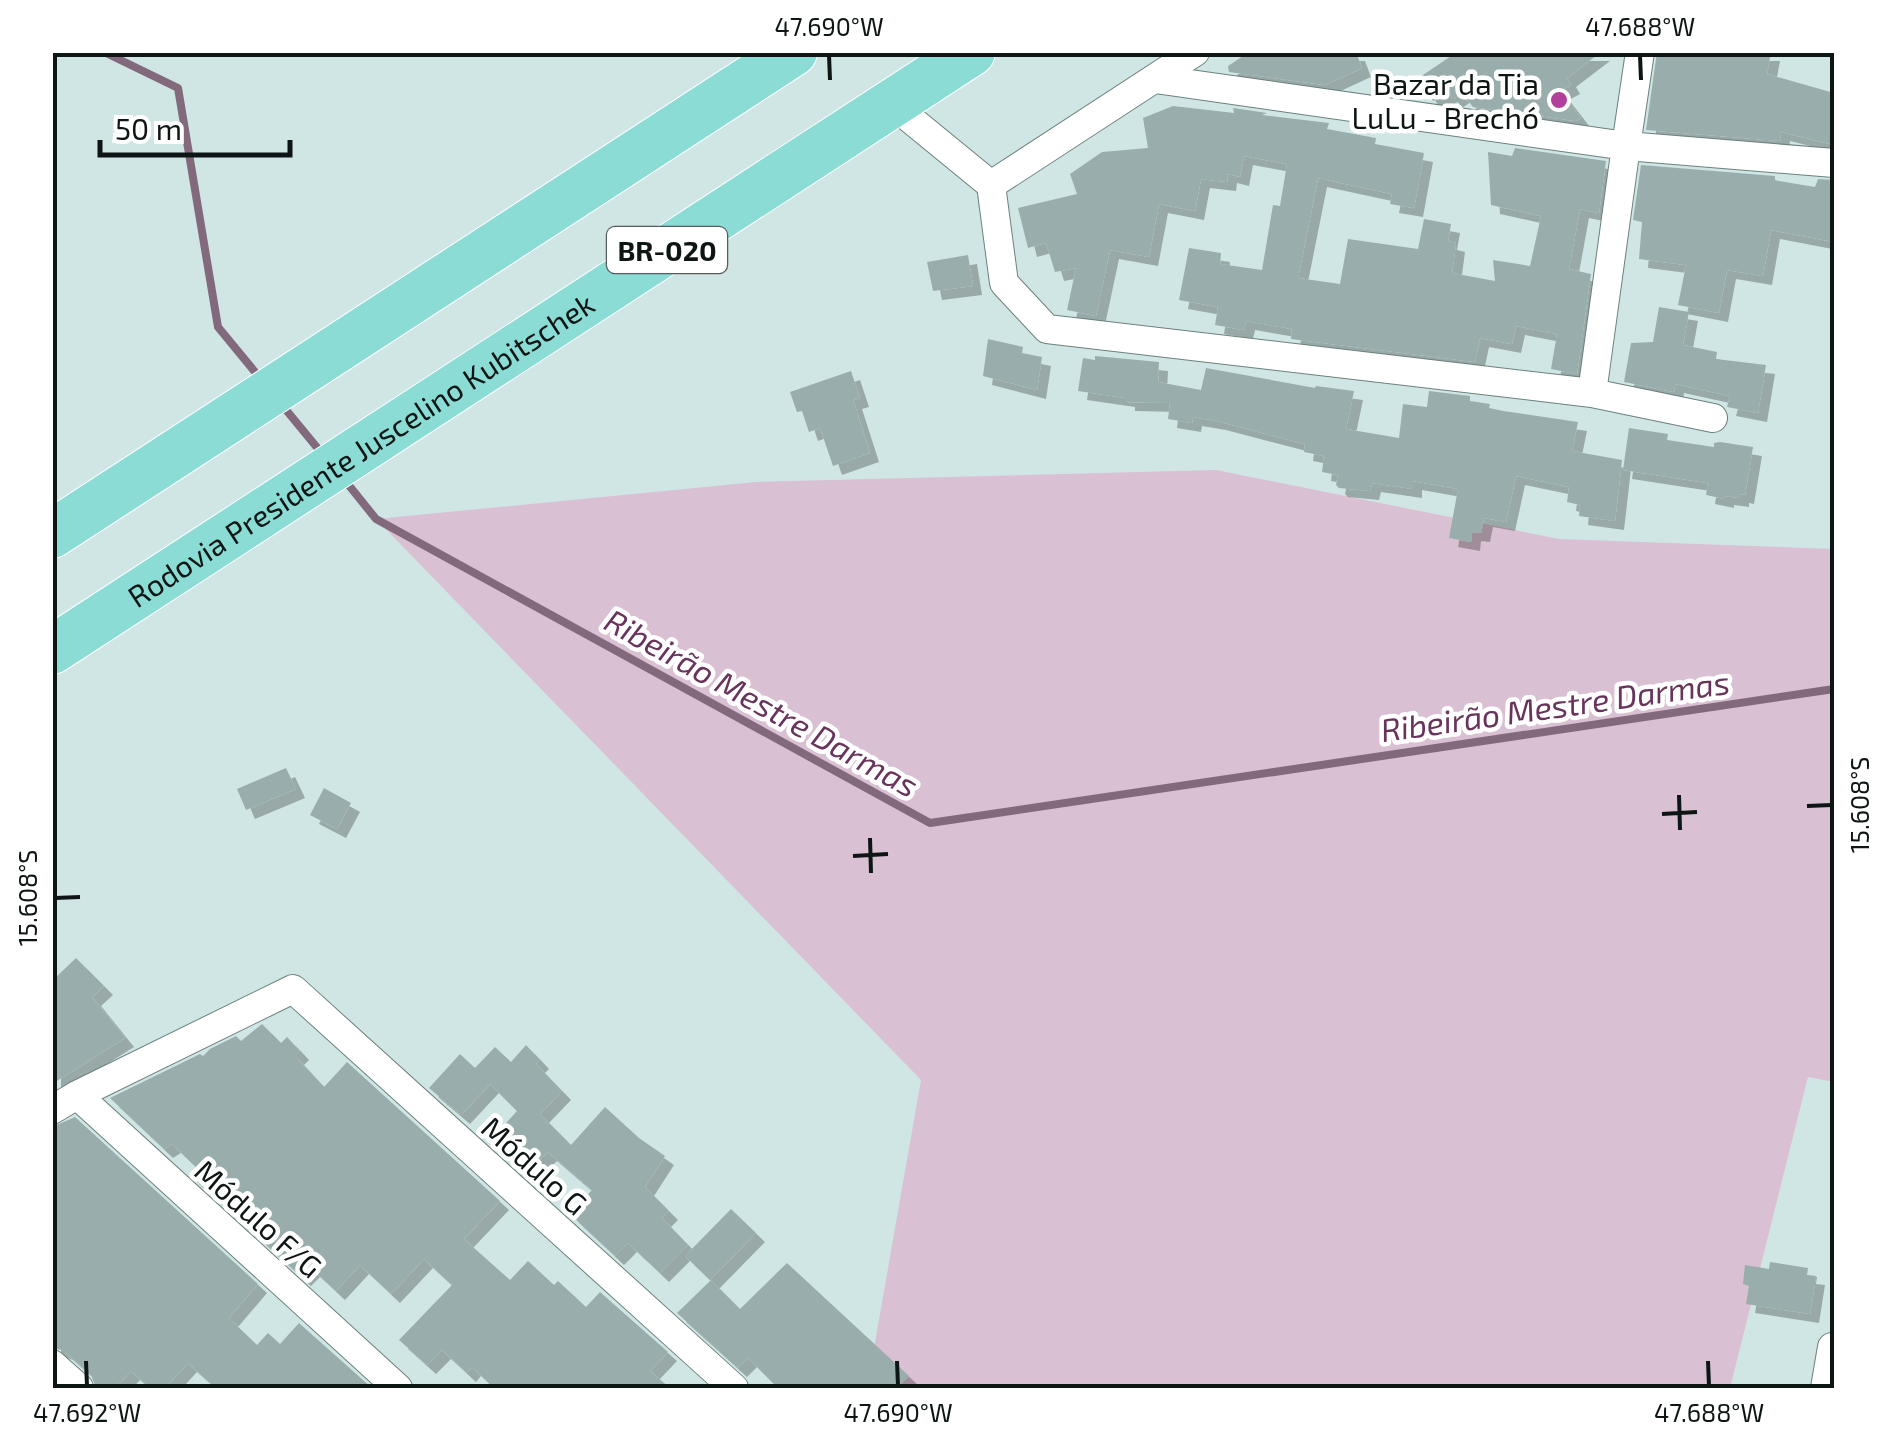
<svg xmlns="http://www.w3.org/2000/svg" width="1887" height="1441" font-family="'Exo 2',sans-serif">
<defs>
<filter id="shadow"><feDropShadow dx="9" dy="9" stdDeviation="0" flood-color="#0004"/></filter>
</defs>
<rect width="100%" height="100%" fill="#d0e6e4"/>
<path fill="#d9c0d2" d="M 1216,470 L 1559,539 L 1834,549 L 1834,1082 L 1808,1077 L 1730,1388 L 867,1388 L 921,1080 L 376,519 L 756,482 Z"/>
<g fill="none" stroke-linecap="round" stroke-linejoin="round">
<path stroke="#82697c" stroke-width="8" d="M 104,52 L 178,88 L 218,327 L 260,378
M 282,405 L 324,456
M 343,478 L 376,519 L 930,823 L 1834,689"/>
</g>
<path fill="#99aeac" filter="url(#shadow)" d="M 1249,52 L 1356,52 L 1362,68 L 1325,85 L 1229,72 L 1228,66 Z
M 1457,52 L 1601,52 L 1567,78 L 1571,85 L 1560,91 L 1581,118 L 1576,121 L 1473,107 L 1462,93 L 1453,99 L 1449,93 L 1433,101 L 1417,79 Z
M 1657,52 L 1771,52 L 1767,74 L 1834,93 L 1834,145 L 1781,132 L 1780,141 L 1646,130 Z
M 1173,106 L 1234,113 L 1233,108 L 1267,113 L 1262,115 L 1329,123 L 1327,129 L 1376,138 L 1375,144 L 1424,153 L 1414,208 L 1390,204 L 1392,194 L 1318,178 L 1298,278 L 1340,284 L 1348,239 L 1418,249 L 1424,219 L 1451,224 L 1448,241 L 1456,243 L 1452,273 L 1495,281 L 1493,260 L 1530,266 L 1541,216 L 1491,205 L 1488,152 L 1512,156 L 1515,148 L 1606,161 L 1599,213 L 1580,209 L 1569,269 L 1591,274 L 1577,374 L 1551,369 L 1557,334 L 1516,326 L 1512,344 L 1480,338 L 1475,362 L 1291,339 L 1292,329 L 1246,321 L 1244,330 L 1215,325 L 1218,307 L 1179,300 L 1189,248 L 1221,253 L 1220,264 L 1262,270 L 1273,205 L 1280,206 L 1287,164 L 1244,156 L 1240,177 L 1228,174 L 1227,182 L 1201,179 L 1195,211 L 1159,204 L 1149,257 L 1110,250 L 1096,316 L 1067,310 L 1076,268 L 1055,272 L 1046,243 L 1028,248 L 1018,208 L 1077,194 L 1070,174 L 1102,152 L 1148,148 L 1143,118 Z
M 1641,165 L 1775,176 L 1775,180 L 1779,181 L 1815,187 L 1818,179 L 1834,180 L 1834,242 L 1771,230 L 1763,276 L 1727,270 L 1719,313 L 1678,305 L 1686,265 L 1639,259 L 1642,222 L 1633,220 Z
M 968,255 L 973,286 L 933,291 L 927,262 Z
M 1659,307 L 1689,312 L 1683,345 L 1717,352 L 1716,359 L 1766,365 L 1758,413 L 1727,407 L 1730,396 L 1675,384 L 1674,392 L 1624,382 L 1631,343 L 1653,342 Z
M 988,339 L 1023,347 L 1022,353 L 1042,357 L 1037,390 L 983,376 Z
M 1095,356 L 1159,362 L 1158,382 L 1201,390 L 1206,368 L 1315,388 L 1316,386 L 1354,391 L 1346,429 L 1399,438 L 1403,404 L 1427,407 L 1429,391 L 1470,396 L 1470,401 L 1490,404 L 1489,408 L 1503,411 L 1578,422 L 1572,451 L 1622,460 L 1615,521 L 1579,516 L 1580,505 L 1567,502 L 1569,487 L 1516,476 L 1506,522 L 1484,518 L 1481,533 L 1472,532 L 1471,542 L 1449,538 L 1458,489 L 1413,481 L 1413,489 L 1372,483 L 1370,491 L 1339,488 L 1336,485 L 1338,475 L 1322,472 L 1324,456 L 1304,452 L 1305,444 L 1217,421 L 1193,417 L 1192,423 L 1168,419 L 1170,403 L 1126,402 L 1126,398 L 1078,391 L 1083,358 L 1095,360 Z
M 851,371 L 860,398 L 853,400 L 870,453 L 833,466 L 820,428 L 809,432 L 802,411 L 797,412 L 790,392 Z
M 1629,428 L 1668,434 L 1667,440 L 1714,447 L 1714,443 L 1720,442 L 1753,447 L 1745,495 L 1740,494 L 1740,498 L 1725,496 L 1725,499 L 1706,495 L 1708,483 L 1623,470 Z
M 286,768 L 296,789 L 246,810 L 237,789 Z
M 324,788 L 351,803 L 337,829 L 310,815 Z
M 76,958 L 104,986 L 92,997 L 125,1038 L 52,1084 L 52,981 Z
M 262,1024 L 281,1043 L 287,1037 L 300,1051 L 295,1056 L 324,1087 L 347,1062 L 500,1201 L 464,1239 L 510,1280 L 528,1261 L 554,1285 L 558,1281 L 586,1307 L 600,1292 L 668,1352 L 650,1371 L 670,1388 L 494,1388 L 472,1367 L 467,1373 L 442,1350 L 427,1365 L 399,1340 L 452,1285 L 424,1259 L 391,1294 L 360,1265 L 336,1291 L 311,1268 L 302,1277 L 190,1175 L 197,1168 L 172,1144 L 164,1149 L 110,1098 L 200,1054 L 203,1056 L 210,1049 L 236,1036 L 241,1041 Z
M 526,1045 L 540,1060 L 536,1064 L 562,1091 L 540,1114 L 571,1145 L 605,1107 L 639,1138 L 665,1156 L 645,1187 L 669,1211 L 662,1218 L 688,1245 L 660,1273 L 628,1243 L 615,1256 L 570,1214 L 592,1190 L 548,1152 L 533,1166 L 498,1132 L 517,1111 L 490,1084 L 461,1115 L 429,1088 L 460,1054 L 475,1068 L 495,1047 L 511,1062 Z
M 75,1117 L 258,1284 L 229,1318 L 257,1345 L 268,1333 L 280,1344 L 299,1323 L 372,1388 L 216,1388 L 188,1363 L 165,1388 L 150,1388 L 131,1371 L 115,1388 L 96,1388 L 91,1375 L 64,1351 L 52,1347 L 52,1127 Z
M 731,1209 L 756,1233 L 710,1280 L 685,1256 Z
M 1770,1262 L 1808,1268 L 1807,1275 L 1816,1276 L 1810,1314 L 1746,1304 L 1749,1286 L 1743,1284 L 1745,1265 L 1769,1269 Z
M 787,1263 L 909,1376 L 896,1388 L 778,1388 L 748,1358 L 738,1368 L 677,1313 L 711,1280 L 740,1309 Z"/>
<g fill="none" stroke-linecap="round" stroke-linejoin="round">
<g stroke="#6c807e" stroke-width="30">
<path id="minor" d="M 1195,52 L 991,185 L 1004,283 L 1047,329 L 1592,393 L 1626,146 L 1834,163
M 1155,79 L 1626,146 L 1640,52
M 892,104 L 991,185
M 1592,393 L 1713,418
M 77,1095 L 398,1388
M 52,1110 L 77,1095 L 293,989 L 734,1388
M 52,1364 L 79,1388
M 1825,1388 L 1832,1347 L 1834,1347"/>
</g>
<g stroke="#fff" stroke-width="50">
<g id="trunk">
<path d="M 52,534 L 793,52"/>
<path id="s1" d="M 52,650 L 971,52"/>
</g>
</g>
<use href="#minor" stroke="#fff" stroke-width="28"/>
<use href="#trunk" stroke="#8cdcd6" stroke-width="48"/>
</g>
<path fill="none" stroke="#0e1615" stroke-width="4" d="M 829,55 L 830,80M 1640,55 L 1641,80M 1679,795 L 1680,830M 1807,806 L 1832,805M 1662,814 L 1697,812M 870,838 L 871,873M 853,856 L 888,854M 55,898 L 80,897M 86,1361 L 87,1386M 897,1361 L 898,1386M 1708,1361 L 1709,1386"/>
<circle fill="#b23f9a" stroke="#fff" stroke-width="4" cx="1559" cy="100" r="10"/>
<g text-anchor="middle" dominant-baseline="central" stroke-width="9" stroke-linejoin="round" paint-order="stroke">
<rect fill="#fff" stroke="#565c5b" stroke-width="2.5" x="607" y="227" width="120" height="46" rx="8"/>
<g font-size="28" font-weight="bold" fill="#0e1615">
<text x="667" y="250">BR-020</text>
</g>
<g font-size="30" fill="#0e1615" stroke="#fff" text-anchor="end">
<text x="1539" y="83">Bazar da Tia<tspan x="1539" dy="34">LuLu - Brechó</tspan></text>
</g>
<g font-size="30" fill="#0e1615" stroke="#fff">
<text stroke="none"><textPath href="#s1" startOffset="368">Rodovia Presidente Juscelino Kubitschek</textPath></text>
<text transform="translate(535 1165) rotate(42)">Módulo G</text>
<text transform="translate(259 1218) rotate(42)">Módulo F/G</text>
</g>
<g font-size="32" font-style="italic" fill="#68345b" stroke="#fff">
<text transform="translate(762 702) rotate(29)">Ribeirão Mestre Darmas</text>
<text transform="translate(1555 705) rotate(-8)">Ribeirão Mestre Darmas</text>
</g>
</g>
<rect width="1887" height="1441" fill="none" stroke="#ffffff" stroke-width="110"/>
<path d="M100 140v15h190v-15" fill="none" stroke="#0e1615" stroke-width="5"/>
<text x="115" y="140" font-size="30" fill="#0e1615" stroke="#ffffff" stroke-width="8" paint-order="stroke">50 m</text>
<rect x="55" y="55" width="1777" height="1331" fill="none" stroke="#0e1615" stroke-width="4"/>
<g font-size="25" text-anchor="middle" fill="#0e1615">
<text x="829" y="36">47.690°W</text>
<text x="1640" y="36">47.688°W</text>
<text transform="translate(1860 805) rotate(-90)" y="9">15.608°S</text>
<text transform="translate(28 898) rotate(-90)" y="9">15.608°S</text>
<text x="87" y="1422">47.692°W</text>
<text x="898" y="1422">47.690°W</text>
<text x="1709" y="1422">47.688°W</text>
</g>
</svg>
